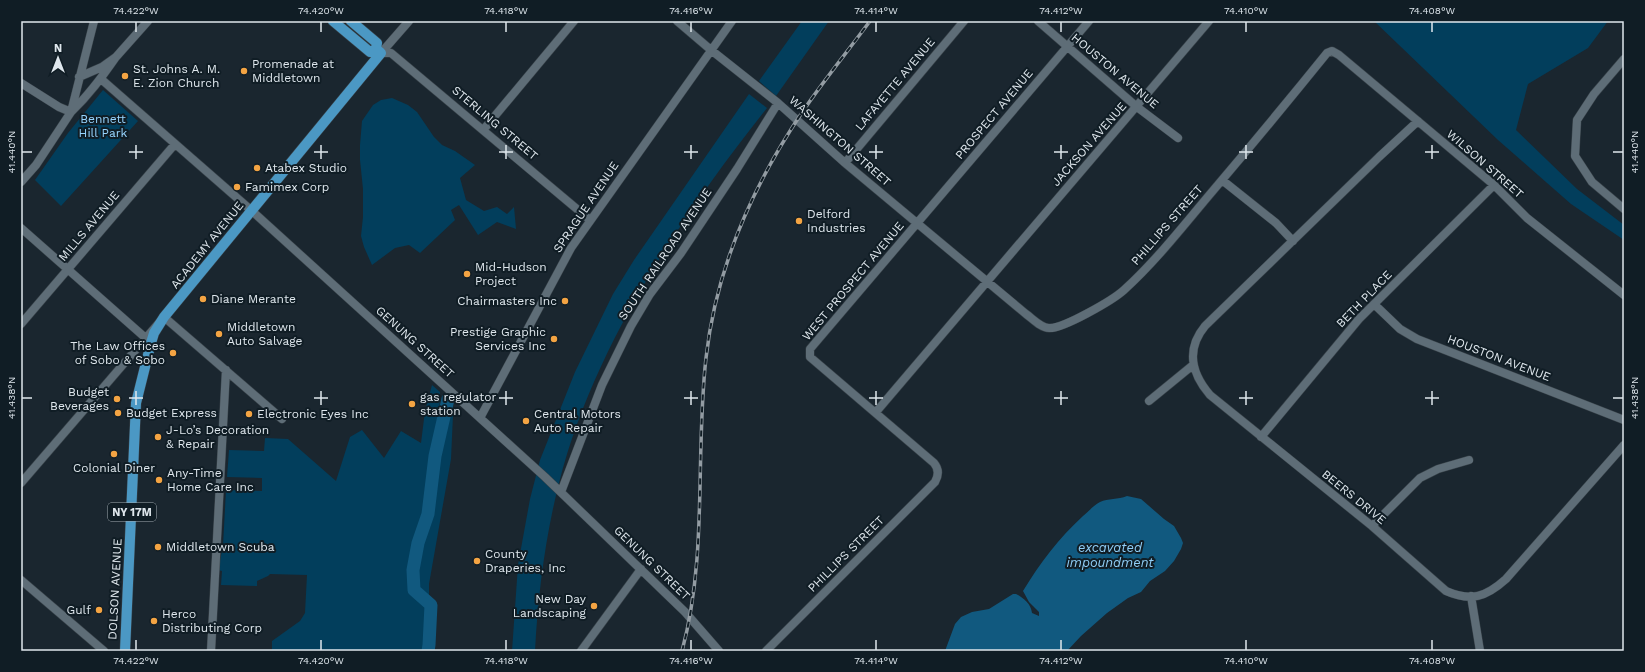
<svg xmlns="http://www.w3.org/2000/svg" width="1645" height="672" font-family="'Work Sans',sans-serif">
<rect width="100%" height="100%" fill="#1a262f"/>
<path fill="#023e5c" d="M 802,21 L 829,21 L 776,96 L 759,81 Z
M 1374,21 L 1608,21 L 1588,48 L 1528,84 L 1516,130 L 1577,189 L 1624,225 L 1624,240 L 1571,204 L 1498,140 Z
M 103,90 L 138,121 L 61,206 L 35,180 L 68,133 Z
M 749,94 L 767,108 C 681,216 593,348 559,483 C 545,538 538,595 535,651 L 512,651 L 518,565 L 530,499 L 540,460 L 575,372 L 613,294 L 634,260 Z
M 392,98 L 408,105 L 417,112 L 434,137 L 442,145 L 455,151 L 475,165 L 460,178 L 466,200 L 484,211 L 497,207 L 507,214 L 514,207 L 516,229 L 497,222 L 478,235 L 459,205 L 451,210 L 455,220 L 420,253 L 409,245 L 395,248 L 372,265 L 364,247 L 361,236 L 363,217 L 363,189 L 360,160 L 360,145 L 362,121 L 373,105 L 381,100 Z
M 432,385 L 440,392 L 439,419 L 445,410 L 453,415 L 451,459 L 429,584 L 429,613 L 434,651 L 272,651 L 272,641 L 300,621 L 305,613 L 307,575 L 270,574 L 268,576 L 257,581 L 257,586 L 221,585 L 222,571 L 218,570 L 223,546 L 226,490 L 262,491 L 262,478 L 227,477 L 229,450 L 264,451 L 265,438 L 288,439 L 336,481 L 350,437 L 362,430 L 384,458 L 401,431 L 421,443 L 425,411 Z"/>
<path fill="#11597f" d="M 1127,496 L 1141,499 L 1164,519 L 1174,526 L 1181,538 L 1183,543 L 1181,549 L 1174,561 L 1165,571 L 1150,581 L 1141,592 L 1128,598 L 1107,613 L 1081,636 L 1067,651 L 945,651 L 955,624 L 961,617 L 972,612 L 989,609 L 1013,594 L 1016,594 C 1024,598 1031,604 1032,613 L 1039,616 L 1039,612 L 1029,602 L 1023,591 C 1040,563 1059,538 1083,516 C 1089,511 1093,506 1100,502 C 1108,498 1118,500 1127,496 Z"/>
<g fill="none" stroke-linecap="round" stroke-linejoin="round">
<path stroke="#11597f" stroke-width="13" d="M 428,651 L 429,645 L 431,605 L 414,590 L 413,570 L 418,543 L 428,514 L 435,456 L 448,399"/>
<g stroke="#39434a" stroke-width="9">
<path id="minor" d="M 677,21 L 711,50 L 778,103 L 845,163 L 1026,314 C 1033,319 1041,328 1049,328 C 1063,329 1113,300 1124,290 C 1156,261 1183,226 1211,193 C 1250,147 1289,100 1327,53 L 1332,51 L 1339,55 L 1494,185 L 1527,218 L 1624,295
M 1038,21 L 1137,107 L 1178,138
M 381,53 L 391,53 L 590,220
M 381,53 L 409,21
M 1624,59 L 1594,94 L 1577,120 L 1575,156 L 1592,182 L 1624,209
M 79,77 L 102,67 L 116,57 L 148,21
M 101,79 L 252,211 L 545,477 L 685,612 L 719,651
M 21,83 L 59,107 L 71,112 C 89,95 102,77 116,57
M 1418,121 L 1379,157 L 1205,326 C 1186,349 1191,373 1210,395 L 1372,526 L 1446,591 C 1471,602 1486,597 1506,579 L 1624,445
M 484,129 L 574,21
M 845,163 L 964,21
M 1222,180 L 1276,223 L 1293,241
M 21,182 L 36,165 L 71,112 L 94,21
M 21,228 L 149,341
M 1374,304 L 1400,329 L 1417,339 L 1624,420
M 21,324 L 175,144
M 1149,401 L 1193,365
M 876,412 L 1209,21
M 480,418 L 571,248 L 732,21
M 1261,437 L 1359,319 L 1494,185
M 21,483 L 164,317 L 282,419
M 561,492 L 602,385 L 631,326 L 650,294 L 681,253 L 737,169 L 778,103
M 1372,526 L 1420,478 L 1438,469 L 1469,460
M 21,580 L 104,651
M 1471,596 L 1480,651
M 211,651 L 226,370
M 581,651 L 641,569
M 766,651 L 935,482 C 939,475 939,469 934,463 L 810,357 L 810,349 L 1089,21"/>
</g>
<g stroke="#39434a" stroke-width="11">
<path id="major" d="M 333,21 L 370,52 L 376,49
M 351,21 L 377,43 L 376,49
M 125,651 L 136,403 L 151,343 L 154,333 L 164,317 L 381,53 L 376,49"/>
</g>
<use href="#minor" stroke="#5e6d77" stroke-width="8"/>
<use href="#major" stroke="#4b98c4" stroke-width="10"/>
<g stroke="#939ca3" stroke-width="3.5">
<path id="rail" d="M 682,651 C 708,555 695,455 706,358 C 716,268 753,185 803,111 C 824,80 848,51 870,21"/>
</g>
<use href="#rail" stroke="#101d25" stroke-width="2" stroke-dasharray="6" stroke-linecap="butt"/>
</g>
<path fill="none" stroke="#dfe7ed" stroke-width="1.5" d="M 136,22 L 136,32M 321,22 L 321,32M 506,22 L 506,32M 691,22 L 691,32M 876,22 L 876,32M 1061,22 L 1061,32M 1246,22 L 1246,32M 1432,22 L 1432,32M 136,145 L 136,159M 321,145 L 321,159M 506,145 L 506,159M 691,145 L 691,159M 876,145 L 876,159M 1061,145 L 1061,159M 1246,145 L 1246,159M 1432,145 L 1432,159M 22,152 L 32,152M 129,152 L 143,152M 314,152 L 328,152M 499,152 L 513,152M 684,152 L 698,152M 869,152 L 883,152M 1054,152 L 1068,152M 1239,152 L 1253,152M 1425,152 L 1439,152M 1613,152 L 1623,152M 136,391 L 136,405M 321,391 L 321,405M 506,391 L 506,405M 691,391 L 691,405M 876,391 L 876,405M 1061,391 L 1061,405M 1246,391 L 1246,405M 1432,391 L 1432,405M 22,398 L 32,398M 129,398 L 143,398M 314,398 L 328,398M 499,398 L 513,398M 684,398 L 698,398M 869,398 L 883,398M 1054,398 L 1068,398M 1239,398 L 1253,398M 1425,398 L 1439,398M 1613,398 L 1623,398M 136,640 L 136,650M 321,640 L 321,650M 506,640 L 506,650M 691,640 L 691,650M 876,640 L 876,650M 1061,640 L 1061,650M 1246,640 L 1246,650M 1432,640 L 1432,650"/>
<g fill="#f4a443" stroke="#101d25" stroke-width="1.5">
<circle cx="244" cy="71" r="4"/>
<circle cx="125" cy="76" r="4"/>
<circle cx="257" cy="168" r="4"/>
<circle cx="237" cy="187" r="4"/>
<circle cx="799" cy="221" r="4"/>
<circle cx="467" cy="274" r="4"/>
<circle cx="203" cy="299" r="4"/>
<circle cx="565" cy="301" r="4"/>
<circle cx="219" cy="334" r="4"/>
<circle cx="554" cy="339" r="4"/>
<circle cx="173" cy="353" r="4"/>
<circle cx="117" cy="399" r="4"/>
<circle cx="412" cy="404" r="4"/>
<circle cx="118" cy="413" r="4"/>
<circle cx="249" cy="414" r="4"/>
<circle cx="526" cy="421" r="4"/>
<circle cx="158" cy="437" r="4"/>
<circle cx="114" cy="454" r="4"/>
<circle cx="159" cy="480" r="4"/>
<circle cx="158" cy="547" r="4"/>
<circle cx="477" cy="561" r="4"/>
<circle cx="594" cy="606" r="4"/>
<circle cx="99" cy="610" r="4"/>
<circle cx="154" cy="621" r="4"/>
</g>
<g text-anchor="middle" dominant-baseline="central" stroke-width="4" stroke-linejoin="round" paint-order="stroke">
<rect fill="#101d25" stroke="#a1aab1" stroke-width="1" x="108" y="503" width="48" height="18" rx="3"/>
<g font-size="11" font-weight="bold" fill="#dfe7ed">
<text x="132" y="512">NY 17M</text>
</g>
<g font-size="12" fill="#dfe7ed" stroke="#101d25" text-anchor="start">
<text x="252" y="64">Promenade at<tspan x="252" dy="14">Middletown</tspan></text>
<text x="133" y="69">St. Johns A. M.<tspan x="133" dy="14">E. Zion Church</tspan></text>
<text x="265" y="168">Atabex Studio</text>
<text x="245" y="187">Famimex Corp</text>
<text x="807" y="214">Delford<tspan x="807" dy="14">Industries</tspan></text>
<text x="475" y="267">Mid-Hudson<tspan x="475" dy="14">Project</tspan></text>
<text x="211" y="299">Diane Merante</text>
<text x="557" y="301" text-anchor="end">Chairmasters Inc</text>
<text x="227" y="327">Middletown<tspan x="227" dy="14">Auto Salvage</tspan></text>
<text x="546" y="332" text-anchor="end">Prestige Graphic<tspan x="546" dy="14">Services Inc</tspan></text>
<text x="165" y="346" text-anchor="end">The Law Offices<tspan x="165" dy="14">of Sobo &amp; Sobo</tspan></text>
<text x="109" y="392" text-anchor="end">Budget<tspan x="109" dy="14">Beverages</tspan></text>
<text x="420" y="397">gas regulator<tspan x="420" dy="14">station</tspan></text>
<text x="126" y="413">Budget Express</text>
<text x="257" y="414">Electronic Eyes Inc</text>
<text x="534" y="414">Central Motors<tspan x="534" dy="14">Auto Repair</tspan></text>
<text x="166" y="430">J-Lo’s Decoration<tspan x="166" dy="14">&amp; Repair</tspan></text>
<text x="114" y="468" text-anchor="middle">Colonial Diner</text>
<text x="167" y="473">Any-Time<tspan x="167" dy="14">Home Care Inc</tspan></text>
<text x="166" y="547">Middletown Scuba</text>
<text x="485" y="554">County<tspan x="485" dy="14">Draperies, Inc</tspan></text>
<text x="586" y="599" text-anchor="end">New Day<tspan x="586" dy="14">Landscaping</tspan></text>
<text x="91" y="610" text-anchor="end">Gulf</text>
<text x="162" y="614">Herco<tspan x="162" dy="14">Distributing Corp</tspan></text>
</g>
<g font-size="12" fill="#dfe7ed" stroke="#101d25">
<text transform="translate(1115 71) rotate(40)">HOUSTON AVENUE</text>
<text transform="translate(895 84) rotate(-50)">LAFAYETTE AVENUE</text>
<text transform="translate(994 114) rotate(-50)">PROSPECT AVENUE</text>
<text transform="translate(495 123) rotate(40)">STERLING STREET</text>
<text transform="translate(840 141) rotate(41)">WASHINGTON STREET</text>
<text transform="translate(1089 144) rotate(-49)">JACKSON AVENUE</text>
<text transform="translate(1485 164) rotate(41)">WILSON STREET</text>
<text transform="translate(586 207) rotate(-56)">SPRAGUE AVENUE</text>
<text transform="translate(1167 225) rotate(-49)">PHILLIPS STREET</text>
<text transform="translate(89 226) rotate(-50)">MILLS AVENUE</text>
<text transform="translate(207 245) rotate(-51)">ACADEMY AVENUE</text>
<text transform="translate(665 254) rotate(-56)">SOUTH RAILROAD AVENUE</text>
<text transform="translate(853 281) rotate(-50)">WEST PROSPECT AVENUE</text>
<text transform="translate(1364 299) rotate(-46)">BETH PLACE</text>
<text transform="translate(415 342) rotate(42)">GENUNG STREET</text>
<text transform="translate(1499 358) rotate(21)">HOUSTON AVENUE</text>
<text transform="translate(1354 497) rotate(39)">BEERS DRIVE</text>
<text transform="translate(846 554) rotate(-45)">PHILLIPS STREET</text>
<text transform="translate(652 563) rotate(44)">GENUNG STREET</text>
<text transform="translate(115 589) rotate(-87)">DOLSON AVENUE</text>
</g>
<g font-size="12" fill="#96d4fe" stroke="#101d25">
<text x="103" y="119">Bennett<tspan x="103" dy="14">Hill Park</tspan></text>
</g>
<g font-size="13" font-style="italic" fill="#90cef7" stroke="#101d25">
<text x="1110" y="547">excavated<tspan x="1110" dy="15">impoundment</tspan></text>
</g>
</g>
<rect width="1645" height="672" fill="none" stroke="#101d25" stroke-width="44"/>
<g transform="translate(58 58)" stroke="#101d25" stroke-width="3" paint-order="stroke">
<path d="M0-3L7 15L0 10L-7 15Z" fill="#dfe7ed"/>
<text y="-6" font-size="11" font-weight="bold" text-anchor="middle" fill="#dfe7ed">N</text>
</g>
<rect x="22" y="22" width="1601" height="628" fill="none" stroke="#dfe7ed" stroke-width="1.5"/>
<g font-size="10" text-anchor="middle" fill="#dfe7ed">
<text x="136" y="14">74.422°W</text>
<text x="321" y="14">74.420°W</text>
<text x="506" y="14">74.418°W</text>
<text x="691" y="14">74.416°W</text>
<text x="876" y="14">74.414°W</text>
<text x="1061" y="14">74.412°W</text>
<text x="1246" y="14">74.410°W</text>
<text x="1432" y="14">74.408°W</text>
<text transform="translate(11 152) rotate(-90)" y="4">41.440°N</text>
<text transform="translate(1634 152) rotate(-90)" y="4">41.440°N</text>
<text transform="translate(11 398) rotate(-90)" y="4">41.438°N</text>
<text transform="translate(1634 398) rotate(-90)" y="4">41.438°N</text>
<text x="136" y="664">74.422°W</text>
<text x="321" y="664">74.420°W</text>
<text x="506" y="664">74.418°W</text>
<text x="691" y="664">74.416°W</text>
<text x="876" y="664">74.414°W</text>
<text x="1061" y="664">74.412°W</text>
<text x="1246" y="664">74.410°W</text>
<text x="1432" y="664">74.408°W</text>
</g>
</svg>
